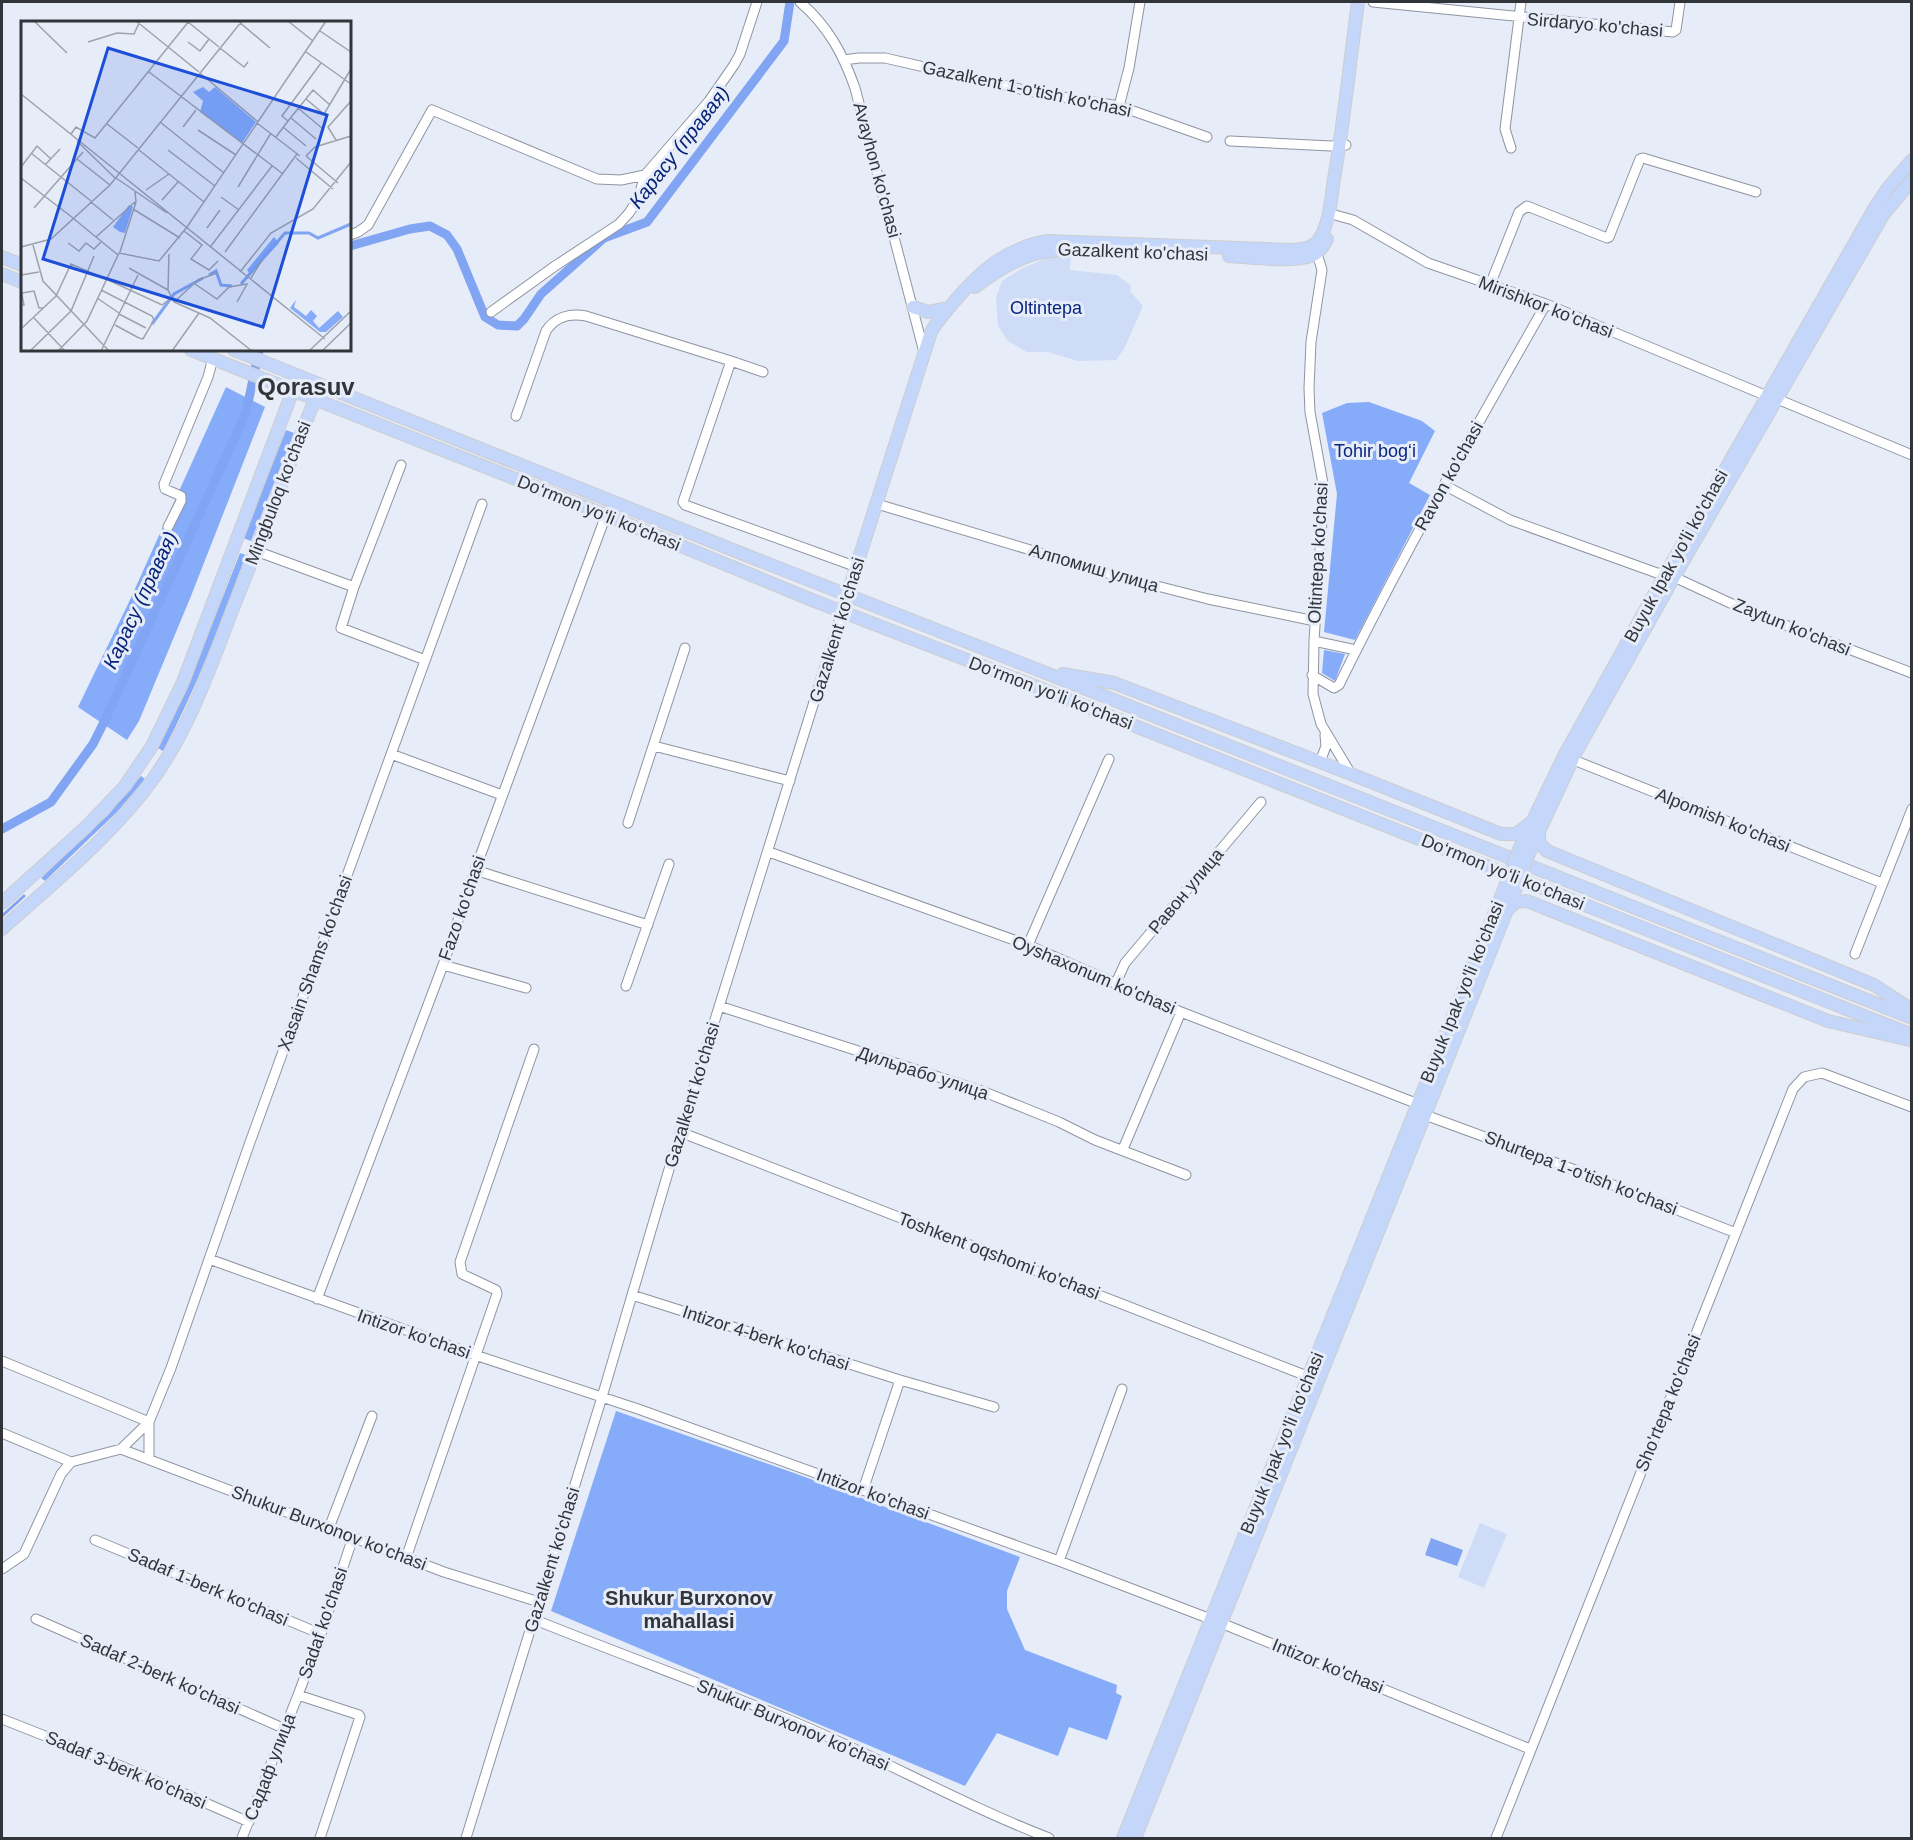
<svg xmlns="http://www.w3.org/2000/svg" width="1913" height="1840" font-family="Arial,sans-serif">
<rect width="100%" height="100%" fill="#e6ecf8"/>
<path fill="#cedcf8" d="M 1071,254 L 1070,270 L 1117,275 L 1131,286 L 1130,291 L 1143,306 L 1124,349 L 1116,360 L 1078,361 L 1048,352 L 1027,352 L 1008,341 L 998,326 L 996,298 L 1002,281 L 1023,268 L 1047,258 Z
M 1480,1523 L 1507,1534 L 1484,1588 L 1458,1577 Z"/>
<path fill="#86abf9" d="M 226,387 L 265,407 L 191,596 L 139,721 L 127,740 L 78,707 L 129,602 Z
M 1369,402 L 1422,421 L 1435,431 L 1409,483 L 1430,495 L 1355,640 L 1324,632 L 1337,494 L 1322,413 L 1347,403 Z
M 286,430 L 294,433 L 251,541 L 243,538 Z
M 240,553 L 246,555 C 221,621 197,688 163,751 L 158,748 L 186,691 Z
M 1324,650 L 1345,654 L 1335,681 L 1322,673 Z
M 141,776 L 145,779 L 117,812 L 45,881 L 41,878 L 108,815 Z
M 616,1411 L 794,1473 L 1020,1557 L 1007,1591 L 1007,1609 L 1025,1650 L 1117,1685 L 1116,1693 L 1122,1696 L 1107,1740 L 1069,1727 L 1058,1756 L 997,1733 L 965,1786 L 551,1611 Z"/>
<path fill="#81a5f3" d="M 1431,1538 L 1463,1550 L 1457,1566 L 1425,1555 Z"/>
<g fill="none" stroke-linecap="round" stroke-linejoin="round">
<path stroke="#81a5f3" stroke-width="3" d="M 2,916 L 24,896"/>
<path stroke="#81a5f3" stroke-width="9" d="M 350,246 L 410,229 L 430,226 L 447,235 L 457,249 L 485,317 L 498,325 L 517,326 L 524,319 L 541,294 L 604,238 L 647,222 L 784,41 L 790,2
M 2,829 L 51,802 L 93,744 L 106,718 L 246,413 L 259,350"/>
<g stroke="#8f94a0" stroke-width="11">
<path id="minor" d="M 800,2 C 828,26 843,54 855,88 L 924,352
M 1373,2 L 1673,32 L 1676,30 L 1680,2
M 844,60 L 859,58 L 885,58 L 1042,94 L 1119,106 L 1207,137
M 1119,106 L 1129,68 L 1140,2
M 1230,141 L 1331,146 L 1346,145
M 1511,148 L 1505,129 L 1521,2
M 1328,213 L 1353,220 L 1428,263 L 1546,304 L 1767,396
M 350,235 L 358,232 L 368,225 L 432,110 L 597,179 L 621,180 L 645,175
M 1315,247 L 1322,270 L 1311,342 L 1309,388 L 1310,412 L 1324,489 L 1314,641 L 1313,694 L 1321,724 L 1351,774
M 1490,285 L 1519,212 L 1527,206 L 1607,238 L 1609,237 L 1640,159 L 1643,158 L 1756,192
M 491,312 L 555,266 L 619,224 L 629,213 L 638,199 L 645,175 L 709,101 L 734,65 L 740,54 L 757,2
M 731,361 L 763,372
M 1777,399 L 1912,455
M 516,416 L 546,331 C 555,317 570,313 586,316 L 731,361 L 683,502 L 685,505 L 857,567
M 401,465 L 354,587 L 341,628 L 425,660
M 1444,485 L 1510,520 L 1657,573 L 1666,573
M 877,504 L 1114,575 L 1208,599 L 1315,621
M 168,527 L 181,501 L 181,496 L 165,489 L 164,484 L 208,377 L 213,358
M 256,551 L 354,587
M 1674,577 L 1743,609 L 1912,673
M 1314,641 L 1356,650
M 1312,675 L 1334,688 L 1339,685 C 1403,555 1474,430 1546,304
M 654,746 L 790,781
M 391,754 L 502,795
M 1566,757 L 1882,883
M 1320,762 L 1326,746 L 1325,735
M 628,823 L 685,648
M 769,852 L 1028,945 L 1181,1012 L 1418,1104
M 475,870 L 648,925
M 1028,945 L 1109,759
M 1855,954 L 1912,809
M 443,965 L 526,988
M 1116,983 L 1125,963 L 1261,802
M 626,986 L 669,864
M 719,1006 L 982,1091 L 1059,1122 L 1095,1140 L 1186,1175
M 1425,1115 L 1575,1170 L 1736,1233
M 680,1132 L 1312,1378
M 1123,1149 L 1181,1012
M 209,1259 L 475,1355 L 638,1409 L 1059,1561 L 1221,1623 L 1530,1749
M 632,1295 L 900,1380 L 994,1407
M 317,1299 L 443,965 L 475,870 L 606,515
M 2,1361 L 149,1422
M 2,1433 L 71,1462
M 121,1449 L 444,1572 L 539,1602
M 149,1459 L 149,1422 L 171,1368 L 249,1145 L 482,504
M 71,1462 L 121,1449 L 149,1422
M 863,1490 L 900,1380
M 329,1528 L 372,1416
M 95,1540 L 321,1634
M 406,1558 L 497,1294 L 496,1290 L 462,1274 L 460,1262 L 534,1049
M 1059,1561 L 1122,1389
M 2,1569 L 24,1554 L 61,1474 L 71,1462
M 36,1619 L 285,1729
M 533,1619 C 619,1654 707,1685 792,1721 C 879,1757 961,1804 1049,1838
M 2,1719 L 121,1766 L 249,1822
M 242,1838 L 298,1695
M 320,1838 L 360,1717 L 359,1715 L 298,1695 L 321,1634 L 353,1537
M 466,1838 L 602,1397 L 680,1132 L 842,612
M 1496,1838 L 1793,1089 L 1804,1077 L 1822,1073 L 1912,1107"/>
</g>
<g stroke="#cececf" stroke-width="14">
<path id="major" d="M 1229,256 C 1249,257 1300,264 1315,254 C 1320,251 1324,245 1327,239
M 2,257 L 22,265
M 2,274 L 22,282
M 975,287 C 1012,260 1033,248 1080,250
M 913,307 L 928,312 L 947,308
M 191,350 L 606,515 L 812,600 L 1037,687 L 1912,1035
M 234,350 L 753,558 L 1041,671 L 1912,1018
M 845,602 L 931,332 C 937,321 945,313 953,303 C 980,271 1006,248 1048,241 L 1292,250 C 1303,249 1314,248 1320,238 C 1330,221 1331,198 1334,179 C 1344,121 1350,61 1358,2
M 1063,674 L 1114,683 L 1351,774 L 1501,834 L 1516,834 L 1529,824
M 1539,832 L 1539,843 L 1547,851 L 1874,985 L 1912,1010
M 1520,847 L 1564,756 L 1666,573 L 1874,209 L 1887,189 L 1912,160
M 1530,851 L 1576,752 L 1674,577 L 1883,215 L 1912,180
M 2,903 L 86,827 L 125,786 L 152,746 L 183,682 L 293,390 L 299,387
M 1507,910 L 1516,902 L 1527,901 L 1828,1021 L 1910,1040
M 2,929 C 53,883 113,835 153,779 C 189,729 210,668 232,611 C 260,540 287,470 315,399 L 313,392
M 1123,1838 L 1506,884
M 1135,1838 L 1516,888"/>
</g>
<use href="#minor" stroke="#fff" stroke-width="9"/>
<use href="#major" stroke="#c4d6fa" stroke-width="12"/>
<g stroke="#cececf" stroke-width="14" stroke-linecap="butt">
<path id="major-bridge" d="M 1506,884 L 1520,847
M 1516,888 L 1530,851"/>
</g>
<use href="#major-bridge" stroke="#c4d6fa" stroke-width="12"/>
</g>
<g text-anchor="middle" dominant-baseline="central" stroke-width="6" stroke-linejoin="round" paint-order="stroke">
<g font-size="18" fill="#313438" stroke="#e6ecf8">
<text transform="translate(1595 25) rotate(5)">Sirdaryo ko'chasi</text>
<text transform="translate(1027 89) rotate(12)">Gazalkent 1-o'tish ko'chasi</text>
<text transform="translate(877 170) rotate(75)">Avayhon ko'chasi</text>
<text transform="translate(1133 252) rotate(2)">Gazalkent ko'chasi</text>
<text transform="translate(1546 307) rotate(21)">Mirishkor ko'chasi</text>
<text transform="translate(1449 476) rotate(-61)">Ravon ko'chasi</text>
<text transform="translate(278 493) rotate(-69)">Mingbuloq ko'chasi</text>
<text transform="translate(599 513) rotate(22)">Do‘rmon yo‘li ko‘chasi</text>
<text transform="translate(1318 553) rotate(-87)">Oltintepa ko'chasi</text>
<text transform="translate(1676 556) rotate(-61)">Buyuk Ipak yo'li ko'chasi</text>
<text transform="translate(1094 568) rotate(16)">Алпомиш улица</text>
<text transform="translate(1792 627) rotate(22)">Zaytun ko'chasi</text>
<text transform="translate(837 630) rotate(-73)">Gazalkent ko'chasi</text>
<text transform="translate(1051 693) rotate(21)">Do‘rmon yo‘li ko‘chasi</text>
<text transform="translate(1723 820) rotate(22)">Alpomish ko'chasi</text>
<text transform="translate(1503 872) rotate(22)">Do‘rmon yo‘li ko‘chasi</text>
<text transform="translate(1186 891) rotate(-50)">Равон улица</text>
<text transform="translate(462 908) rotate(-71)">Fazo ko'chasi</text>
<text transform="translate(315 963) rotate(-70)">Xasain Shams ko'chasi</text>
<text transform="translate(1094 975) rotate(23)">Oyshaxonum ko'chasi</text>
<text transform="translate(1462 992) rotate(-68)">Buyuk Ipak yo'li ko'chasi</text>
<text transform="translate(923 1073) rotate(18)">Дильрабо улица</text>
<text transform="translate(692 1095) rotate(-73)">Gazalkent ko'chasi</text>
<text transform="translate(1581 1173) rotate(21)">Shurtepa 1-o'tish ko'chasi</text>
<text transform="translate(999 1256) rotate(21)">Toshkent oqshomi ko'chasi</text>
<text transform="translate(414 1334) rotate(19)">Intizor ko'chasi</text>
<text transform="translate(766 1338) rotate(18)">Intizor 4-berk ko'chasi</text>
<text transform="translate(1668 1403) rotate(-68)">Sho'rtepa ko'chasi</text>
<text transform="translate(1282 1443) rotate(-68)">Buyuk Ipak yo'li ko'chasi</text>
<text transform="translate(873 1494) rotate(20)">Intizor ko'chasi</text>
<text transform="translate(329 1528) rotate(21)">Shukur Burxonov ko'chasi</text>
<text transform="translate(552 1560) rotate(-73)">Gazalkent ko'chasi</text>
<text transform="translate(208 1587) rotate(23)">Sadaf 1-berk ko'chasi</text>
<text transform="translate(323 1623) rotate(-71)">Sadaf ko'chasi</text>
<text transform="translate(1328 1666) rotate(22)">Intizor ko'chasi</text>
<text transform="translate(160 1674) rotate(24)">Sadaf 2-berk ko'chasi</text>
<text transform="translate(793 1725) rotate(23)">Shukur Burxonov ko'chasi</text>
<text transform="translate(270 1767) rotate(-69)">Садаф улица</text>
<text transform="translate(126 1770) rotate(23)">Sadaf 3-berk ko'chasi</text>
</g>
<g font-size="18" fill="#09267e" stroke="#e6ecf8">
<text x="1046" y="308">Oltintepa</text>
<text x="1375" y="451">Tohir bog‘i</text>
</g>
<g font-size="20" font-style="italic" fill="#07237a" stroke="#e6ecf8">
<text transform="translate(679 147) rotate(-52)">Карасу (правая)</text>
<text transform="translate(140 600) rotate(-65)">Карасу (правая)</text>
</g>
<g font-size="20" font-weight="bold" fill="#313438" stroke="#e6ecf8">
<text x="689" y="1598">Shukur Burxonov<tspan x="689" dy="23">mahallasi</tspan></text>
</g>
<g font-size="24" font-weight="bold" fill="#313438" stroke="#e6ecf8">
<text x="306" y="386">Qorasuv</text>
</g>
</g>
<g transform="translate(21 21)">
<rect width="330" height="330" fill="#e6ecf8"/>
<path d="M 182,66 L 188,71 L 194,66 L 235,101 L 221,122 L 179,91 L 182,80 L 172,71 ZM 108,184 L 112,186 L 104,212 L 99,211 L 92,206 ZM 253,216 L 258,222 L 229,253 L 226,249 ZM 275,279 L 273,286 L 285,295 L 290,289 L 296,295 L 292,300 L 298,307 L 317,290 L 322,296 L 305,311 L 299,311 L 269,287 Z" fill="#86abf9"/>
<path fill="none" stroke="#81a5f3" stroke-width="3" d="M 188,254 L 195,250 L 200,264 L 211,265M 220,263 L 264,212 L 288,212 L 297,217 L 330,203M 131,303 L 153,273 L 182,257"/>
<path fill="none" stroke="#9ea2ab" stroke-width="1.5" d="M 13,0 L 46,32M 115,0 L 178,51M 217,0 L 249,27M 267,0 L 292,20M 167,1 L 198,26M 299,10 L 330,31M 67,21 L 96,12 L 113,13 L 119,0M 167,21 L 179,30 L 188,18M 199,27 L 223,46 L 227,41M 285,31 L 330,63M 128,51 L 262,153M 179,52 L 237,101M 0,73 L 304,318M 285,78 L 303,93 L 330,48M 277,87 L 302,108M 270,97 L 295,118M 267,100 L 292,69 L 309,84M 139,101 L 203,152M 236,102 L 279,135M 86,103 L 117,127M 162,106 L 175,89M 262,106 L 285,125M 177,109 L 215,134M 50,113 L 55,106 L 74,117 L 168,0M 255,116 L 267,100 L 261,95 L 300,42M 315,119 L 307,106 L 330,80M 56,120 L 94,157M 118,129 L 183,181M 147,129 L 194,165M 10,132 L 70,180M 285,135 L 294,126 L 330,115M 285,135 L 317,162M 275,137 L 312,168M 56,138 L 89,164M 24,144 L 39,128M 0,146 L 16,125 L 30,138M 0,157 L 52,197M 95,157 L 146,192M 217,166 L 250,112M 125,169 L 148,153M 200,176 L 218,189M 141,179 L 157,161M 70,181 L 92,199M 13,187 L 62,131M 112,188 L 159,217M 53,198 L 97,234M 166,206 L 305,0M 186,207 L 199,189M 163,210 L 181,224 L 170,238 L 188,249 L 197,240M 75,216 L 114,181M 47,222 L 58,230 L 65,222 L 73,228 L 81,220M 12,224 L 22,260 L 88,330M 190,225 L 251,145M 0,226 L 30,218 L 89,164 L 221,0M 99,231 L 115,181 L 114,171M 204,231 L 276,133M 148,233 L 147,269 L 153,281 L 189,297 L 231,330M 108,247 L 147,269M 219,251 L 250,212 L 292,188 L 330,141M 0,254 L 18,251M 230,257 L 241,239M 85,258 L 141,284 L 150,277M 174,263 L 196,278 L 208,266 L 226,263 L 216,281M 0,269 L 3,284 L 0,284M 80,269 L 131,295 L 133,299 L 122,318 L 118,317M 1,272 L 13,270 L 18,287 L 22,287M 76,277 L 98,292M 153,281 L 177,259 L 196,252M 98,293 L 125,307M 13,297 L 44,330M 94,304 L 118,317M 0,308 L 35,275 L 50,243 L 85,258M 9,330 L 50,290 L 73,235M 37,330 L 66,300 L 98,232 L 138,240 L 166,206M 80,330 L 117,254M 151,330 L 178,292M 288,330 L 330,290M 301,330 L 330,302"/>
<path fill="#1d4ed8" fill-opacity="0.15" stroke="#1d4ed8" stroke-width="3" d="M 87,27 L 306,94 L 242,306 L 22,238 Z"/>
<rect width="330" height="330" fill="none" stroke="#313438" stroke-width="3"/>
</g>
<rect width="1913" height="1840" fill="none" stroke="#313438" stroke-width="6"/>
</svg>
